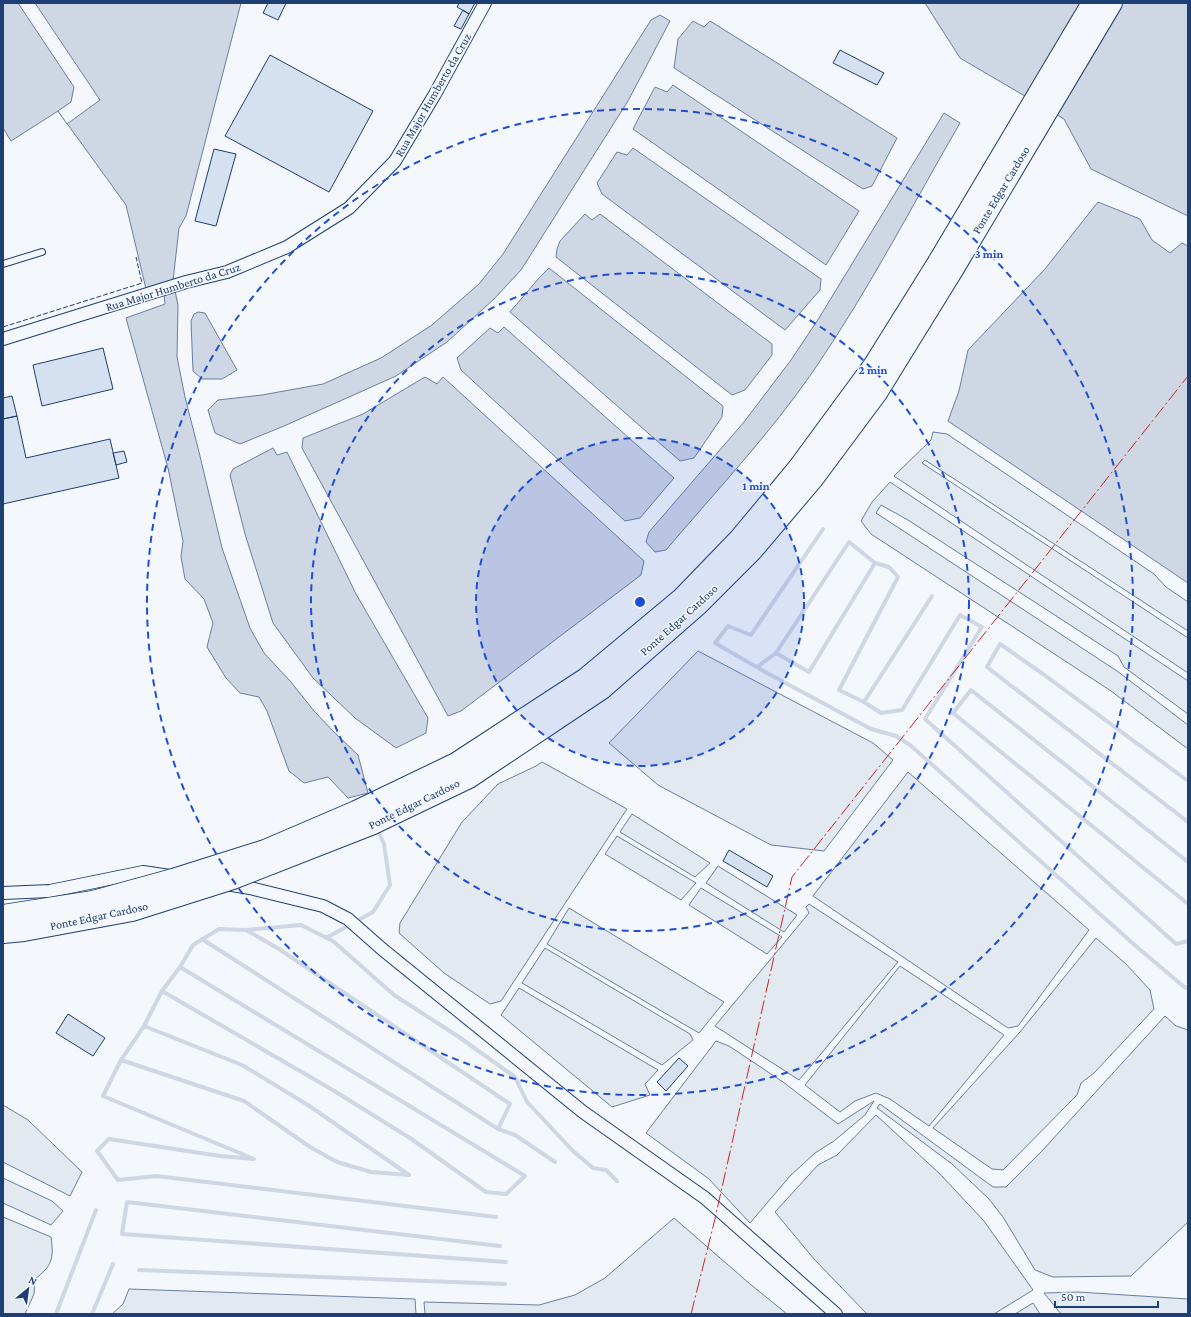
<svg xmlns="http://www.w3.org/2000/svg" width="1191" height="1317" font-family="'Crimson Pro',serif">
<rect width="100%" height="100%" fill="#f4f7fb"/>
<path fill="#e3e9f0" stroke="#687fa3" d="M 933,432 L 947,434 L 1154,574 L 1166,587 L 1188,602 L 1188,631 L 925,460 L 922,463 L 1188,638 L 1188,673 L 894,476 L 931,440 Z
M 890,482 L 1188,681 L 1188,714 L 1124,667 L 1118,656 L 908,520 L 881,505 L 876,513 L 1117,671 L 1188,725 L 1188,749 L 1111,691 L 871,534 L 861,521 L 872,502 Z
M 698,651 L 873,743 L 893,760 L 824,851 L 771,845 L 658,785 L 609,743 Z
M 542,762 L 627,809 L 501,1001 L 490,1004 L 444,973 L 399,933 L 400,923 L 462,822 L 498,784 L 536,766 Z
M 908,772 L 1089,930 L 1018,1026 L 1008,1028 L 813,896 Z
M 632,814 L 710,863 L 695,877 L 620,832 Z
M 617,836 L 696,883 L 681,900 L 605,854 Z
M 718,866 L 797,915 L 784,932 L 706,883 Z
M 701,888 L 782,937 L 767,954 L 689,905 Z
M 809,904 L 898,962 L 799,1080 L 715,1026 L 809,913 L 806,907 Z
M 569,908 L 724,1002 L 699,1033 L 547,944 Z
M 1096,938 L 1126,964 L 1150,990 L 1154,1009 L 1094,1073 L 1081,1083 L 1077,1095 L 1003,1170 L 992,1169 L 933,1128 L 1020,1032 Z
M 545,948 L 690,1034 L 693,1040 L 662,1065 L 522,983 Z
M 900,966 L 1004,1035 L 929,1126 L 890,1099 L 876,1093 L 855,1101 L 840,1112 L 805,1085 Z
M 519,988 L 658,1070 L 645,1084 L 650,1095 L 612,1107 L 501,1015 Z
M 1165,1016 L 1176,1026 L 1188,1030 L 1188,1222 L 1131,1276 L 1053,1277 L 1035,1270 L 1003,1217 L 989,1199 L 952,1164 L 877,1108 L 880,1104 L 993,1187 L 1006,1187 L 1041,1152 Z
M 716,1041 L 729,1046 L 783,1082 L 838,1124 L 874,1101 L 865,1115 L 834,1141 L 815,1153 L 790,1176 L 750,1223 L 709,1179 L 646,1133 Z
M 3,1105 L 28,1120 L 82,1172 L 70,1196 L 3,1162 Z
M 876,1115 L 940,1174 L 984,1221 L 1033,1290 L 994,1314 L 867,1314 L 814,1259 L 775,1212 L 818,1165 L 837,1155 Z
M 3,1178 L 52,1201 L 63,1211 L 51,1225 L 3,1203 Z
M 3,1217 L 51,1237 C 54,1259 52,1266 35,1279 L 34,1294 L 25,1314 L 3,1314 Z
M 674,1218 L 750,1284 L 787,1314 L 425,1314 L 424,1302 L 539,1305 L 575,1295 L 605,1278 Z
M 129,1289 L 415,1299 L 416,1314 L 112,1314 L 123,1304 Z
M 1078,1292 L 1188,1299 L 1188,1314 L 1061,1314 L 1044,1293 Z
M 1033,1303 L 1040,1314 L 1015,1314 Z"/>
<path fill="#cfd7e4" stroke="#687fa3" d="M 3,3 L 241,3 L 186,216 L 179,228 L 173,281 L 178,305 L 177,357 L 185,397 L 199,452 L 222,548 L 250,628 L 264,653 L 291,682 L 314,711 L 335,733 L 358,755 L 368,793 L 348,798 L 328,777 L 304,783 L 289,771 L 267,711 L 259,697 L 240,693 L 226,678 L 207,647 L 213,623 L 204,599 L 185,579 L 181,557 L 183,541 L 168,468 L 126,318 L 165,304 L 163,284 L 146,289 L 126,205 L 58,111 L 11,141 L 3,128 Z
M 925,3 L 1188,3 L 1188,216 L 1091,169 L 1064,119 L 960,58 Z
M 660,15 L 670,21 L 628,101 L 521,270 L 494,299 L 447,342 L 396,376 L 284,426 L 240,444 L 215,433 L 208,410 L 218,400 L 262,395 L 323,384 L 381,358 L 432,325 L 479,284 L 503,254 L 651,20 Z
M 693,21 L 704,27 L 710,21 L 897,138 L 872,186 L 863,189 L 674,68 L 678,39 Z
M 673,85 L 859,211 L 826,265 L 633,129 L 655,87 L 667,92 Z
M 944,113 L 960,123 C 912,206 868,291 814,370 C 770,434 716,491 666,550 L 655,552 L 646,542 L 649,532 L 744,422 L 791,360 L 819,318 Z
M 633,148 L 821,279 L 820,290 L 785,330 L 602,194 L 597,183 L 617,152 L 627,155 Z
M 1098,202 L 1140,219 L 1152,240 L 1170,253 L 1182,243 L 1188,246 L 1188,583 L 948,421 L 959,391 L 968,350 L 1045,269 Z
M 585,214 L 592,220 L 600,214 L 772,344 L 772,355 L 745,390 L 732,395 L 556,257 L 557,249 L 560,241 Z
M 549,268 L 723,406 L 722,417 L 694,458 L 680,461 L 510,312 L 539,278 Z
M 198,312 L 205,313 L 237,370 L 222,379 L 202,379 L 193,371 L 191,321 L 194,314 Z
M 504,327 L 674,478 L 640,518 L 625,521 L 461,370 L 457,358 L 490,328 L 498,333 Z
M 425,377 L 437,384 L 443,377 L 644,561 L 641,575 L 461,711 L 448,716 L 302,448 L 303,438 L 363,414 Z
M 273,448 L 277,455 L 287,452 L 356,594 L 428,718 L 426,733 L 396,748 L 355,718 L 313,678 L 273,623 L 245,534 L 230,475 L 233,469 Z"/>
<path fill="#f4f7fb" stroke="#687fa3" d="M 18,3 L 35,3 L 100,100 L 67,124 L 58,111 L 71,102 L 74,87 Z"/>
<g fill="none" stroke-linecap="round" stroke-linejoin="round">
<path stroke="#cfd7e4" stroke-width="4" d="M 823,529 L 751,635 L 728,626 L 715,643 L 767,673 L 871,729 L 896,736 L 910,745 L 1137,947 L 1183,986 L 1188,989
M 776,653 L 809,672 L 875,563 L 889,567 L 898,577 L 839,690 L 864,702 L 881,713 L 902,710 L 960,615 L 982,627 L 925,719 L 1176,944 L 1188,941
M 757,667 L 776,653 L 849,542 L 875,563
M 864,702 L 932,596
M 1188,781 L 1043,674 L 1000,644 L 987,667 L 1188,822
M 1188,862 L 971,690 L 953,713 L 1188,904
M 326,938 L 373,912 L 390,885 L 384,844 L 377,829
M 202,939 L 498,1129 L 515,1135 L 555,1162
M 162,991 L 331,1089 L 410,1138 L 486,1192 L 506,1194 L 525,1176 L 180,967 L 193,945 L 219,929 L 246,930
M 144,1026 L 121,1060 L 103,1096 L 254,1159 L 220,1156 L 109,1139 L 97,1151 L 118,1180 L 156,1176 L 496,1217
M 121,1060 L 244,1101 L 310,1147 L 337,1162 L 371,1172 L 409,1175 L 308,1105 L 242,1065 L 144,1026 L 162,991 L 180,967
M 498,1129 L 510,1104 L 279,949 L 246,930 L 301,925 L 333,941 L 394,995 L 459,1037 L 515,1077 L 527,1102 L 573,1151 L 593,1168 L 606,1170 L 617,1181
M 500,1246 L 127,1202 L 122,1234 L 506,1262
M 139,1270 L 505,1284
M 56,1314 L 96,1210
M 92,1314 L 113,1264"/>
</g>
<path fill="#d5e0f0" stroke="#1d3f73" d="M 268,3 L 286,3 L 278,20 L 263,13 Z
M 459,3 L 475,3 L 469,14 L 457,7 Z
M 463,10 L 469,14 L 461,29 L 454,26 Z
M 840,50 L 884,73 L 877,85 L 833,63 Z
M 270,55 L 373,111 L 329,192 L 225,136 Z
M 214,149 L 236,154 L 216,226 L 195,221 Z
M 103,348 L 113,389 L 42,406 L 33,365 Z
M 12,396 L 17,416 L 3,419 L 3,398 Z
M 17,416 L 26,458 L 110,439 L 119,478 L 3,504 L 3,419 Z
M 124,451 L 127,462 L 116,465 L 113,453 Z
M 729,850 L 773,876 L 767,887 L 723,861 Z
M 68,1014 L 105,1038 L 93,1056 L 56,1033 Z
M 679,1058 L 688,1066 L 666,1091 L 657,1082 Z"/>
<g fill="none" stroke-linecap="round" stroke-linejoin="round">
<g stroke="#1d3f73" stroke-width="8">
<path id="service" d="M 3,264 L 42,252"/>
</g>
<g stroke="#1d3f73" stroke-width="14">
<path id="minor" d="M 3,339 L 186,282 L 227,272 L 287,247 L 349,208 L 395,161 L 435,94 L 485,3
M 226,884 L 250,888 L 323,906 L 348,919 L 382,949 L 583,1112 L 705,1198 L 836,1314
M 3,893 L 50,891 L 143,872 L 170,876"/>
</g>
<g stroke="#1d3f73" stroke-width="22">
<path id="primary" d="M 938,262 L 1092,3
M 953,270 L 1112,3"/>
</g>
<use href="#service" stroke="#f4f7fb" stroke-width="6"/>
<use href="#minor" stroke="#f4f7fb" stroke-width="12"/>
<use href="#primary" stroke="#f4f7fb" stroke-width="20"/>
<g stroke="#1d3f73" stroke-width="22" stroke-linecap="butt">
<path id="primary-bridge" d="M 3,915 L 93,901 L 173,879 L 265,850 L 356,811 L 456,763 L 586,678 L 682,598 L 739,539 L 798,468 L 873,366 L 938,262
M 3,933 L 24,931 L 132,911 L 233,879 L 371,825 L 469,778 L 602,689 L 698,605 L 752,551 L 813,479 L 877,393 L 953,270"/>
</g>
<use href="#primary-bridge" stroke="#f4f7fb" stroke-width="20"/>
<path stroke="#1d3f73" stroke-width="1" stroke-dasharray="5 2" stroke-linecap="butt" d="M 3,327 L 142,283 L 136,257"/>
<path stroke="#c62828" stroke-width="1" stroke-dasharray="14 3 2 3" stroke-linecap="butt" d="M 691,1314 L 714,1223 L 792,877 L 1188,376"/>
</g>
<circle cx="640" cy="602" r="164" fill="#1d4ed8" fill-opacity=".12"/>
<g fill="none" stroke="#1d4ed8" stroke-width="2" stroke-dasharray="7 5">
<circle cx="640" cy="602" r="164"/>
<circle cx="640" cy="602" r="329"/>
<circle cx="640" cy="602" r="493"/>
</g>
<g text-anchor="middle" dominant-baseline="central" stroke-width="3" stroke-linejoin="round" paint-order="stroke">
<g font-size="12" fill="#1d3f73" stroke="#f4f7fb">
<text transform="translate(433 95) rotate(-60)">Rua Major Humberto da Cruz</text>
<text transform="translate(1001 190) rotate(-59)">Ponte Edgar Cardoso</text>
<text transform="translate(173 287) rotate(-17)">Rua Major Humberto da Cruz</text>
<text transform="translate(679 620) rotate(-42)">Ponte Edgar Cardoso</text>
<text transform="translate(414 804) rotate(-26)">Ponte Edgar Cardoso</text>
<text transform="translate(99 916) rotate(-12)">Ponte Edgar Cardoso</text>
</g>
</g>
<circle cx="640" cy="602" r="6" fill="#1d4ed8" stroke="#f4f7fb" stroke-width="2"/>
<g font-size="12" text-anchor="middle" font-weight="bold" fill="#1d4ed8" stroke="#f4f7fb" stroke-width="3" stroke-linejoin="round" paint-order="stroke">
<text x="989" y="258">3 min</text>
<text x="873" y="374">2 min</text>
<text x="756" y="490">1 min</text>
</g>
<rect width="1191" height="1317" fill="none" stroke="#1d3f73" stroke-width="8"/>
<g transform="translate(28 1289) rotate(29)" stroke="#f4f7fb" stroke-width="3" paint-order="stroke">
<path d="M0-3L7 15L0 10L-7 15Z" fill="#1d3f73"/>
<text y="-6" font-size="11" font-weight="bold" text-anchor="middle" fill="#1d3f73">N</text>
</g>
<path d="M1055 1301v6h103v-6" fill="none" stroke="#1d3f73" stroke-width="2"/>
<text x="1061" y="1301" font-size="12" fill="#1d3f73" stroke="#f4f7fb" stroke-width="3" paint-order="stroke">50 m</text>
</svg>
